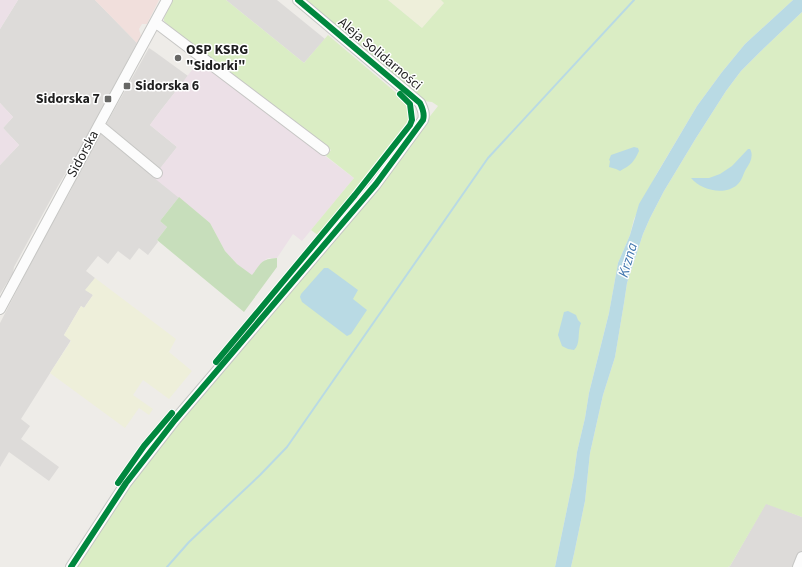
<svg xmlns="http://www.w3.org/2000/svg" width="802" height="567" font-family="'Source Sans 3',sans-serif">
<rect width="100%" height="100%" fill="#eeece8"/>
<path fill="#dddbd9" d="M 18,0 L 95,0 L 137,43 L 75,159 L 74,159 L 58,186 L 14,267 L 13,273 L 0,294 L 0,165 L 19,145 L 3,128 L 13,117 L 0,103 L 0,29 Z
M 226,0 L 277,0 L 325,39 L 304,63 Z
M 149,48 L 155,52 L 188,76 L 161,110 L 150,125 L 177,147 L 154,177 L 179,197 L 160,221 L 167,227 L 157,240 L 158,242 L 148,255 L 139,248 L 130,260 L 118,251 L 108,264 L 98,256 L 86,271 L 95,278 L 86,290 L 93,295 L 84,308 L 81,306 L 64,335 L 71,340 L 21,419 L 30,426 L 21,439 L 59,467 L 49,481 L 9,452 L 0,467 L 0,323 L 44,238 L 71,190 L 77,176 Z
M 766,503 L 802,517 L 802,567 L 728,567 L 730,566 Z"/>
<path fill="#f1dfdc" d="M 95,0 L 159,0 L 147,24 L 142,24 L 139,29 L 141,36 L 137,43 Z"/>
<path fill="#ece0e7" d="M 0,0 L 18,0 L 0,29 Z
M 199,61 L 354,178 L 302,241 L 293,234 L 277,258 L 268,258 L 262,262 L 252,276 L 237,264 L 225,251 L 210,223 L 153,177 L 177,147 L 150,125 L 161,110 Z
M 0,103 L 13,117 L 3,128 L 19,145 L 0,165 Z"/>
<path fill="#eeefda" d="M 388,0 L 441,0 L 444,3 L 422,28 Z
M 95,278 L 176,339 L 169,352 L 192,371 L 169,399 L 143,380 L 133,395 L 153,409 L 149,415 L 139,408 L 125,428 L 50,373 L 71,341 L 64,335 L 81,306 L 84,308 L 93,295 L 85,290 Z"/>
<path fill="#daedc4" d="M 172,0 L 226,0 L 304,63 L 328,35 L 407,102 C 410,108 411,117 410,123 L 359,188 L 319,236 L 311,230 L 354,178 L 326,156 L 331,150 L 190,45 L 167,24 L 164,21 L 164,18 Z
M 304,0 L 388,0 L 422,28 L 444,3 L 441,0 L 793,0 L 745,44 L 722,72 L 697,106 L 656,175 L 634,219 L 630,235 L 618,263 L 609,313 L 589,393 L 585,418 L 577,452 L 574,475 L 555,567 L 76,567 L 129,487 L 156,449 L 392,165 L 438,106 L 432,102 L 423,101 Z
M 802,12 L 802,517 L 766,504 L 730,566 L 728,567 L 571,567 L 574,554 L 585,501 L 590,453 L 603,395 L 615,357 L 624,303 L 627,283 L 643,234 L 650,218 L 664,191 L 696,138 L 726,91 L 741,71 L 761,51 Z"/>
<path fill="#c7debb" d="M 179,197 L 210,223 L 225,251 L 237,264 L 252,275 C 261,264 260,259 277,258 L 277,267 L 244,312 L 157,240 L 167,227 L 160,221 Z"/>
<path fill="#b9dae4" d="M 793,0 L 802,0 L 802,12 L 761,51 L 741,71 L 726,91 L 696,138 L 664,191 L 650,218 L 643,234 L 627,283 L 624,303 L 615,357 L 603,395 L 590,453 L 585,501 L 574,554 L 571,567 L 555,567 L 574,475 L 577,452 L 585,418 L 589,393 L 609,313 L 618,263 L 630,235 L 639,204 L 697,106 L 722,72 L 745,44 Z
M 634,147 L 638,148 L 639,151 C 634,162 631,165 620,171 L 616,169 L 609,167 L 610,161 L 609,160 L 611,155 Z
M 748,149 L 750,149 C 754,156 750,163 746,169 C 743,174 742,181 737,185 C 724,196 701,190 691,178 L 709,178 L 720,174 L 732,166 Z
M 324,268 L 328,268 L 358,290 L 353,299 L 367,310 L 351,334 L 347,336 L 302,302 L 300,297 L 301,294 Z
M 568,311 L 576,315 L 578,320 L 581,323 C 577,332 581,344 574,350 L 568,349 L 562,346 L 558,335 L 564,312 Z"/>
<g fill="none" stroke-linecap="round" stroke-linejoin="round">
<path stroke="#b9dae4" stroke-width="2" d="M 167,567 L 189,542 L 260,475 L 287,447 L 488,158 L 634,0"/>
<g stroke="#c6c6c4" stroke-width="12">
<path id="minor" d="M 155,22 L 324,150
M 99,125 L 157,173
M 0,309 L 99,125 L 167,0
M 71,567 L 126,483 L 175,420 L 376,184 L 423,120 C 425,114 423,109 420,103 L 298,0
M 798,567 L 802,557"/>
</g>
<use href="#minor" stroke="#fcfcfc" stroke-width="10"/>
<g stroke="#fff" stroke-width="8">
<path id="cycleway" d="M 216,362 L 355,195 L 410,125 L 412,120 L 410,104 L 400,94
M 118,483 L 144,446 L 172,413
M 71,567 L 126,483 L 175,420 L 376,184 L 423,120 C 425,114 423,109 420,103 L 298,0"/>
</g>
<use href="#cycleway" stroke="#00873e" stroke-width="6"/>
</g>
<g fill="#676765" stroke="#fff" stroke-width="1.5">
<circle cx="178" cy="58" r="4"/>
<rect x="123" y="82" width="8" height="8" rx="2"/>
<rect x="104" y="95" width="8" height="8" rx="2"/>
</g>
<g text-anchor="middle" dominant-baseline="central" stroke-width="3" stroke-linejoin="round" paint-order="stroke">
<g font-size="14" font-weight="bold" fill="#1f1f1f" stroke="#fff" text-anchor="start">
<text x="186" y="50">OSP KSRG<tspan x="186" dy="16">"Sidorki"</tspan></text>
<text x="135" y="86">Sidorska 6</text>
<text x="100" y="99" text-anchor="end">Sidorska 7</text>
</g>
<g font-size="14" fill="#1f1f1f" stroke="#fff">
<text transform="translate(380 54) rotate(40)">Aleja Solidarności</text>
<text transform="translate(83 154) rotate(-62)">Sidorska</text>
</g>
<g font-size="15" font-style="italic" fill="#4176af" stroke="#fff">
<text transform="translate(628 260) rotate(-73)">Krzna</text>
</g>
</g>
</svg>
